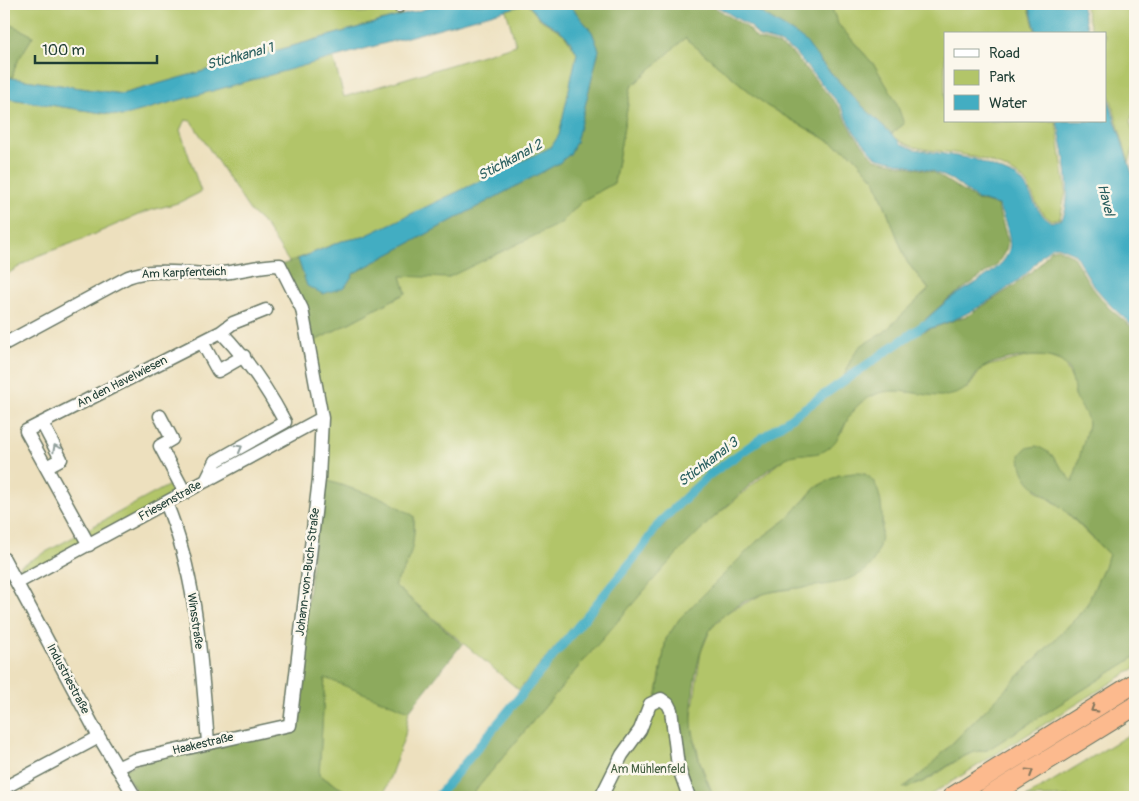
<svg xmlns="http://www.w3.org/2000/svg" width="1139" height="801" font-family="Pangolin,sans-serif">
<rect width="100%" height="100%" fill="#fbf7ec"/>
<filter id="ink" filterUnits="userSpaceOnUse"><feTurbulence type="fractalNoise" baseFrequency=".02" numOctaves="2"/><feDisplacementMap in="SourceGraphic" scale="10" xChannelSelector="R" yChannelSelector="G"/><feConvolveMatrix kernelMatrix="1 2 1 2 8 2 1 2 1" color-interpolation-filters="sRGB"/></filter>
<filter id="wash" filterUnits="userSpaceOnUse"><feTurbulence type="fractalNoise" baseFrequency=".0096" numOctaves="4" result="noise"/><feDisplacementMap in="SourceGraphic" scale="20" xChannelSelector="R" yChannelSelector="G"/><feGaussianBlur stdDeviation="1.12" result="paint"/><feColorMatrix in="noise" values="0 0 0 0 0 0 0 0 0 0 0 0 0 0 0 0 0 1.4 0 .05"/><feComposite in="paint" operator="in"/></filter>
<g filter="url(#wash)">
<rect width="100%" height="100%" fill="#ede0be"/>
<path fill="#b2c569" stroke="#68814e" d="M 4,4 L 310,4 C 350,16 360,14 400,8 L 402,15 L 122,94 L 12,78 L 16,64 L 33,36 L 4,21 Z
M 527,4 L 540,19 L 564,34 L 577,53 L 559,135 L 551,148 L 363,237 L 342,241 L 289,262 L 265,225 L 250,211 L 191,121 L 185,120 L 180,130 L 201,192 L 181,202 L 145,212 L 81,240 L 37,256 L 4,276 L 4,98 L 122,116 L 333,57 L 344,97 L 516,45 L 506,10 Z
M 830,4 L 1028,4 L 1036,34 L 945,34 L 945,121 L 1056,121 L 1066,191 L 1060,218 L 1051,220 C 1033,210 1034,185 1017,175 C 1001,165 978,157 960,154 C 934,149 911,152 891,134 L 904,124 L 875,66 L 838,24 Z
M 1084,4 L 1135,4 L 1135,108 L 1130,122 C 1137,138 1134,147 1129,163 L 1105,80 L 1105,34 L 1093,34 Z
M 685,38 L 767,106 L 852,154 L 875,180 L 907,262 L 929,290 C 914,304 900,321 883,333 C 860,348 854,353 843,379 L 691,486 L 658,520 L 638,549 L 519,690 L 394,585 C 411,561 415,545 414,516 L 384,499 L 322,479 L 311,343 L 406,293 L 401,276 L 561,223 L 582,201 L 614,183 L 631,87 Z
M 1031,356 L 1046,356 L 1063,362 L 1075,385 L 1075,395 L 1088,416 L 1088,425 L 1073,483 L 1050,453 L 1035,489 L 1061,507 L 1109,555 L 1087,605 L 1078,616 L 925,771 L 904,787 C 935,785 956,751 987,750 L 1135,657 L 1135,668 L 927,797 L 714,797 L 700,762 L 691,723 L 698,671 L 701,652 L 710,630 L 726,613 L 765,593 L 828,583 L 883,526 L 874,482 L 864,473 L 839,475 L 816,487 L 787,519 L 756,542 L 680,618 L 666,639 L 656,700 L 664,701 L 687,797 L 470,797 L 562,686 L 673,556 L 697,532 L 775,466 L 788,456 L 801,453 L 811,454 L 842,432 L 852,409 L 867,398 L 886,390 L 917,393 L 968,388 L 983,367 Z
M 173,483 L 179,494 L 26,576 L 20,566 Z
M 325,677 L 409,710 L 405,735 L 383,797 L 355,797 L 319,775 Z
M 1135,731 L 1135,797 L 1026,797 Z"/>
<path fill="#8daa5d" stroke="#567448" d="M 569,4 L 709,4 L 748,28 L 757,39 L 777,44 L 791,52 L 839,107 L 854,134 L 875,159 L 933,172 L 977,200 L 997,205 L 1008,241 L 1006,250 L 996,266 L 947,300 L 912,331 L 843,379 L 851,359 L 860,346 L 883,333 L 929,289 L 907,262 L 875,180 L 852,154 L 767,106 L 685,38 L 631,87 L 614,183 L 582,201 L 561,223 L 447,278 L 401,276 L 406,293 L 311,343 L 281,265 L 298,259 L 307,286 L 345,287 L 354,273 L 559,163 L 570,154 L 576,142 L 599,50 L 592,32 Z
M 746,4 L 830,4 L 838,24 L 875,66 L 896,101 L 904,124 L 891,134 L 854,98 L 797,35 Z
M 4,21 L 33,36 L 16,64 L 12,78 L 4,77 Z
M 1057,248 L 1072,255 L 1091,286 L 1109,308 L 1135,330 L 1135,657 L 987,750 C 956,751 935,783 903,788 L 925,771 L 1078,616 L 1087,605 L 1109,555 C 1094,539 1078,522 1062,508 C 1043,490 1021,487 1020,455 L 1026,448 L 1037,446 L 1050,453 L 1073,482 L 1088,425 C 1088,412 1078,406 1075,394 C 1072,383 1073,371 1063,363 C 1049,350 999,358 984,367 C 974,373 973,385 962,391 C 934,407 899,378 866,399 C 843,413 844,441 824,451 C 812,457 799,451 786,458 C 766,469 747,488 729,504 C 685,541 649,585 611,629 C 563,684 517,741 470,797 L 441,797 L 643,552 C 663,524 685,500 710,477 L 916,334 L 969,315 L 1014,286 L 1040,264 L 1050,250 Z
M 854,473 C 862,473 868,474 873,481 C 887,499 885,556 866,570 C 840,589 801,585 771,592 C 749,597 723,611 711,629 C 697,649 691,697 692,721 C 692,744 704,777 714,797 L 687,797 L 670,710 L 656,701 L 666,639 L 680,618 L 756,542 L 787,519 L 816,487 L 839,475 Z
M 322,479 L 384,499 L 414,516 C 415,545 411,561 394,585 L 462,644 L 409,711 L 325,678 L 319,775 L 355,797 L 140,797 L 123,770 L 136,764 L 293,722 Z"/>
<path fill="#43adc2" stroke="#31757b" d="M 442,4 L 527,4 L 122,116 L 4,98 L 4,77 L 122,94 Z
M 529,4 L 569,4 L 592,32 L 599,50 L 576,142 L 570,154 L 559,163 L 354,273 L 345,287 L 323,294 L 307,286 L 298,259 L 342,241 L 363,237 L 551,147 L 559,135 L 577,53 C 573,46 569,38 563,33 C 550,22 537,20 529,4 Z
M 713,4 L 746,4 L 797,35 L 806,42 L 821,62 L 854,98 L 902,144 L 914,149 L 974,159 L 1017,177 C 1033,189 1032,211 1051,222 L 1062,219 C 1074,194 1063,148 1057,121 L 1105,121 L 1105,89 L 1135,182 L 1135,328 L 1111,306 L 1093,285 L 1074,253 L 1057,246 C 1045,247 1035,266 1026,274 C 994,300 957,323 916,332 L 915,330 C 925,320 936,310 947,301 C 964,288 1004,271 1009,250 C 1012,236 1003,217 998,205 L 977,199 L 952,180 L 933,171 L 876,157 L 855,133 L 840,105 L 793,51 L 778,42 L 759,37 L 751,27 Z
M 1029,4 L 1081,4 L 1089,34 L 1037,34 Z"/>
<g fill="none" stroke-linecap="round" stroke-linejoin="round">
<path stroke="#43adc2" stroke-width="9" d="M 437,797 L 640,551 L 660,522 L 709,475 L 924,325"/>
</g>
</g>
<g filter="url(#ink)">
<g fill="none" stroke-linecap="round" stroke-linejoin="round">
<g stroke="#677664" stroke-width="15">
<path id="minor" d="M 398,4 L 399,6
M 221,332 L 233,323 L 266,310
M 202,342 L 218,371 L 244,356
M 4,344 L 128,277 C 157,266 191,276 222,273 C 242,271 259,265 280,265 L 302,309 L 322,418 L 319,479 L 290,725 L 134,760 L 117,768
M 160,416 L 172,439 L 160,446 L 185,493
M 42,423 L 61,459 L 46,467
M 166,503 C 198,579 201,662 208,742
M 89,545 L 26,431 L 221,332 C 248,360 267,388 285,422 L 216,461 L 206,481
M 4,559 L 99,737 L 135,797
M 17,583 L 322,418
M 4,788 L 99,737
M 601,797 L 622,755 L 640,730 L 650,704 L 661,699 L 668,704 L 671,710 L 678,766 L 689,797"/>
</g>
<g stroke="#677664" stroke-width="21">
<path id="highway" d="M 952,797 L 1135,683
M 988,797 L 1135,706"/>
</g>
<use href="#minor" stroke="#fff" stroke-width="12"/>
<use href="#highway" stroke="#fcba8e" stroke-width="19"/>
</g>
<defs><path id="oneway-chevron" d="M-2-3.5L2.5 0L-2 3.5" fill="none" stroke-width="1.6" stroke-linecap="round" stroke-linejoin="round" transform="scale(1.25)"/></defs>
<g stroke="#8f9e9a">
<use href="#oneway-chevron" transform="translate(56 448) rotate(-118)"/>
<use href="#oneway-chevron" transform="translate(239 448) rotate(-29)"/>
</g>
<g stroke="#82755c">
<use href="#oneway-chevron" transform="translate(1094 709) rotate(148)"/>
<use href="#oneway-chevron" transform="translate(1030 772) rotate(-32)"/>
</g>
</g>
<g text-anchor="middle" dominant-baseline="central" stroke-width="5" stroke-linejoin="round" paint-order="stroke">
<g font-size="12" fill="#1f3d34" stroke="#fbf7ec">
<text transform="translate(184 273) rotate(-2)">Am Karpfenteich</text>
<text transform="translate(122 382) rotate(-27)">An den Havelwiesen</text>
<text transform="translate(170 501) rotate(-29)">Friesenstraße</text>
<text transform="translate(308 572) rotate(-83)">Johann-von-Buch-Straße</text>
<text transform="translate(195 621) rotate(82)">Winsstraße</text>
<text transform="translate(68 679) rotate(62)">Industriestraße</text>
<text transform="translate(203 744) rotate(-13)">Haakestraße</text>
</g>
<g font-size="12" fill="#445f41" stroke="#fbf7ec">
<text x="648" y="769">Am Mühlenfeld</text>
</g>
<g font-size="14" font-style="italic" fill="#2a5f5f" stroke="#fbf7ec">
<text transform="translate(240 56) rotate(-15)">Stichkanal 1</text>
<text transform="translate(510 160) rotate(-28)">Stichkanal 2</text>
<text transform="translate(1106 200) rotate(76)">Havel</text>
<text transform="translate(708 462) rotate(-37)">Stichkanal 3</text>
</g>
</g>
<rect width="1139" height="801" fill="none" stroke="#fbf7ec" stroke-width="20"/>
<rect x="944" y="32" width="162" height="90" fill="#fbf7ec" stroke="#a3ada2"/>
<rect x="954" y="49" width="25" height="8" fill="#ffffff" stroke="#a3ada2"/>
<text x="989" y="58" font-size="15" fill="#1f3d34">Road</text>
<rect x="954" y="70" width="25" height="15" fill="#b2c569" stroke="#a3ada2"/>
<text x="989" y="82" font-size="15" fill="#1f3d34">Park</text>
<rect x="954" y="95" width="25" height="15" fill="#43adc2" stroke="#a3ada2"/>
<text x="989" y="108" font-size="15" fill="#1f3d34">Water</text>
<path d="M35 55v8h122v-8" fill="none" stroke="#1f3d34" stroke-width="2.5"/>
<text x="42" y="55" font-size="15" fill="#1f3d34" stroke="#fbf7ec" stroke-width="4" paint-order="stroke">100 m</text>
</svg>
